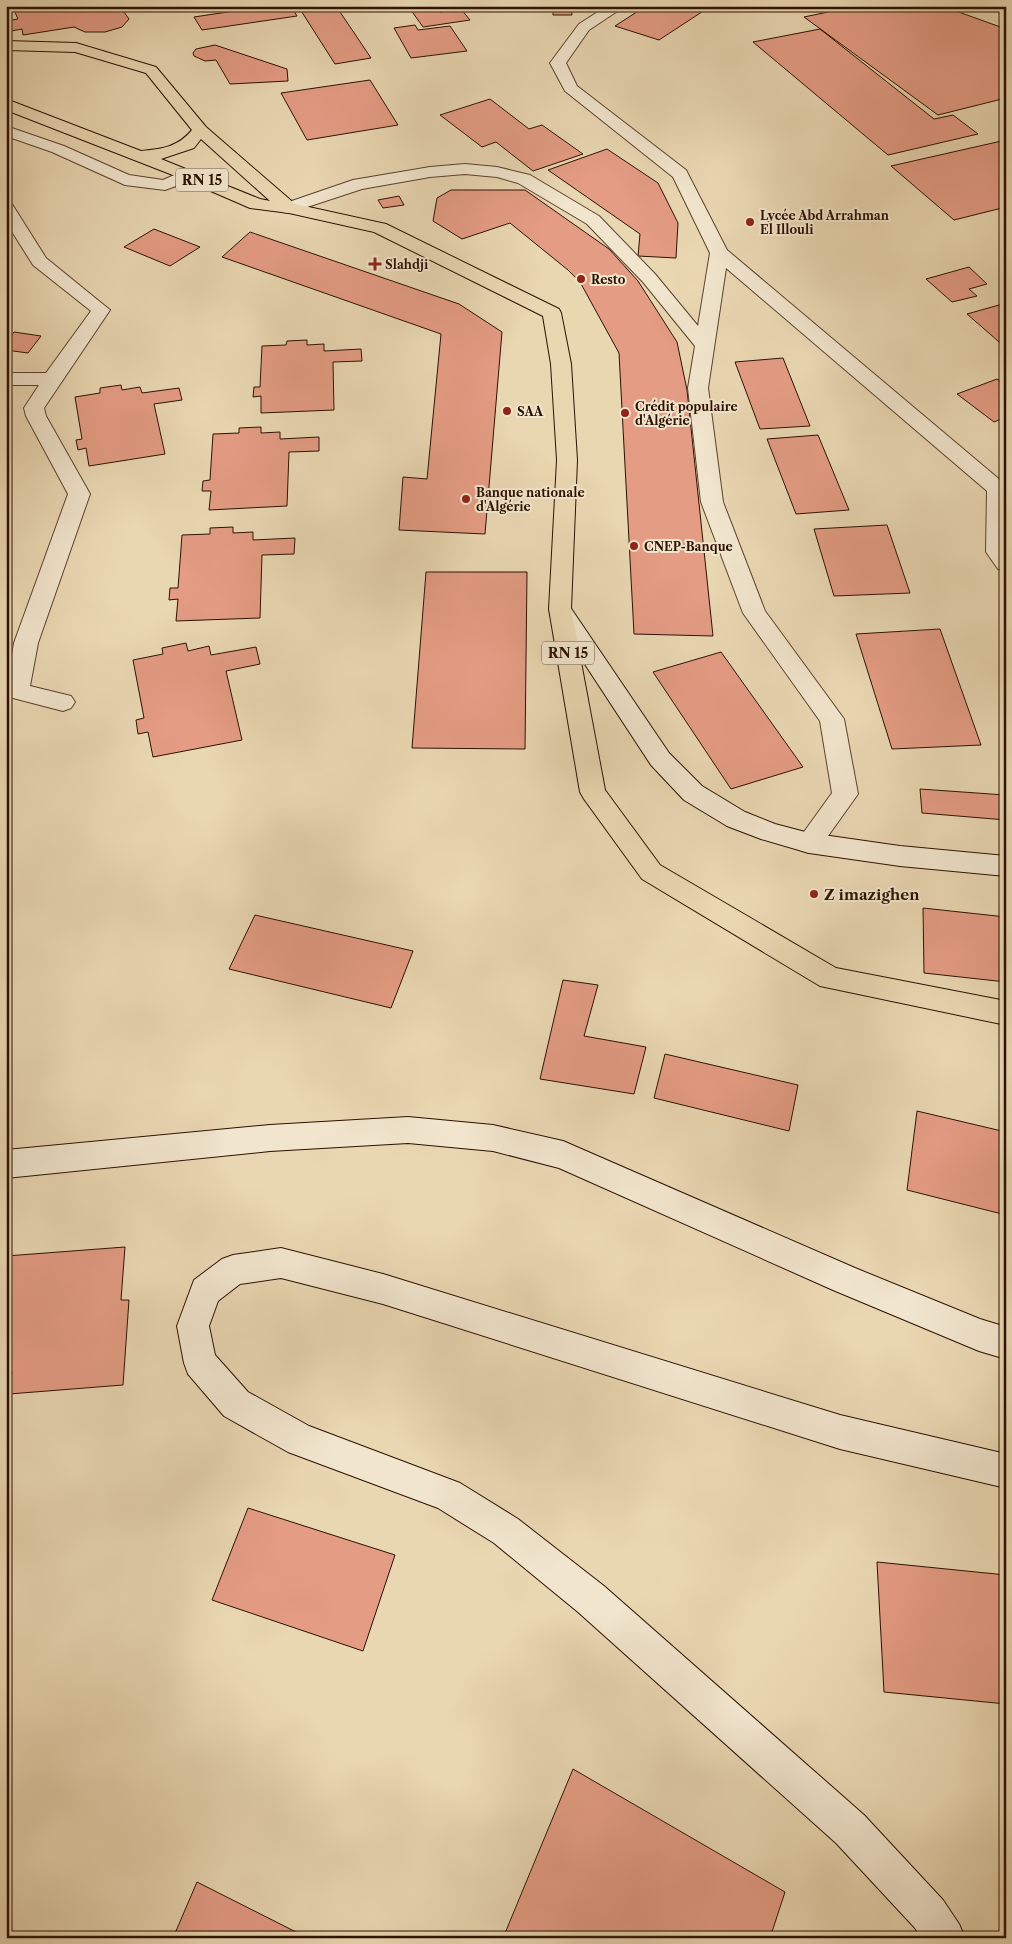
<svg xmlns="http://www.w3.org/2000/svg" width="1012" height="1944" font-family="'Libre Caslon Text',serif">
<rect width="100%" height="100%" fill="#e9d7b2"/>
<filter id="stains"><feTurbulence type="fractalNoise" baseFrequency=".004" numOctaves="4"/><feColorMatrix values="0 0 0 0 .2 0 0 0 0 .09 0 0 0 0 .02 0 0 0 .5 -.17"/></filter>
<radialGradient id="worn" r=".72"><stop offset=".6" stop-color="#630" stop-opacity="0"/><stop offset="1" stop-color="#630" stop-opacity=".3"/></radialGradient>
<path fill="#e49c84" stroke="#2c1101" d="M 37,6 L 105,6 L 124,12 L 129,19 L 122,27 L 105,32 L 85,32 L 74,27 L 23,35 L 22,29 L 6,32 L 6,21 L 18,19 L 14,10 Z
M 268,6 L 291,6 L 297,16 L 202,30 L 194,17 Z
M 298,6 L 336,6 L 371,58 L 335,64 Z
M 408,6 L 436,6 L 440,12 L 461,9 L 470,20 L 423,27 Z
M 553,6 L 571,6 L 572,15 L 553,15 Z
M 646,6 L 711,6 L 659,40 L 615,26 Z
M 857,6 L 942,6 L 1006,29 L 1006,98 L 938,115 L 804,17 Z
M 415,25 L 418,30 L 450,26 L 467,51 L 411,58 L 394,28 Z
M 820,29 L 934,119 L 953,115 L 978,134 L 888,155 L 753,42 Z
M 215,45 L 287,69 L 288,81 L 230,84 L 216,60 L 205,61 L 194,56 L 193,53 L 196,49 Z
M 370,80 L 398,125 L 307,140 L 281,93 Z
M 490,99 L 529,129 L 542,125 L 583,154 L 533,171 L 496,142 L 482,147 L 440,115 Z
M 1006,140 L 1006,207 L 954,220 L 891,166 Z
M 607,149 L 658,183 L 678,223 L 676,258 L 638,256 L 640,234 L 548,170 Z
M 451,190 L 525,190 L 609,249 L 638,281 L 677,342 L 687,390 L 713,636 L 634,634 L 619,353 L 580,282 L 568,270 L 510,223 L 462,239 L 433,221 L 437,198 Z
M 399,196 L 404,205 L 383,208 L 378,200 Z
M 154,229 L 200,247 L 170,266 L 124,247 Z
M 250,232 L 459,304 L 502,332 L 485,534 L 399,530 L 403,477 L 427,479 L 441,334 L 222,257 Z
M 969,267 L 987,284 L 969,289 L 977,296 L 952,302 L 926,279 Z
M 1006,303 L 1006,348 L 967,314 Z
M 14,332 L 41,336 L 28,353 L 6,350 L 6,342 Z
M 307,340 L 307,345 L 324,344 L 324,351 L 361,349 L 362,361 L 333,362 L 334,410 L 261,413 L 261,396 L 253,397 L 254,387 L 260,387 L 262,346 L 286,345 L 287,341 Z
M 783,358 L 810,426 L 760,429 L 735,362 Z
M 997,379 L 1006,385 L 1006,417 L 994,422 L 957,394 Z
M 121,385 L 122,390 L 140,387 L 142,393 L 179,388 L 182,400 L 154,404 L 165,454 L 89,466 L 86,448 L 78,450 L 76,440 L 82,439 L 75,397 L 100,393 L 100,388 Z
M 261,427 L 261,433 L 280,432 L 280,439 L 319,437 L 319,451 L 289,452 L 287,506 L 209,510 L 211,491 L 202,491 L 203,481 L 210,480 L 213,434 L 239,433 L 239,428 Z
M 818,435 L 849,510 L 796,514 L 767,439 Z
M 887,525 L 910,593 L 834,596 L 814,529 Z
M 233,527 L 233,533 L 253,532 L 253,540 L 295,538 L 294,554 L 262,555 L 260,618 L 176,621 L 178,599 L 169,600 L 170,588 L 178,588 L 182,535 L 210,534 L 210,528 Z
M 426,572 L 527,572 L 525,749 L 412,748 Z
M 940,629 L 981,745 L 892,749 L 856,634 Z
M 186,643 L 188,651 L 209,646 L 211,655 L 256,647 L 260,664 L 226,671 L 242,740 L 153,757 L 148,732 L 138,734 L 136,720 L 144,718 L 133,660 L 163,654 L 162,648 Z
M 721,652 L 803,767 L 731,789 L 653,672 Z
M 920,789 L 1005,795 L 1006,820 L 922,813 Z
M 923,908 L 1006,917 L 1006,982 L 924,973 Z
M 255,915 L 413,951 L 391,1008 L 229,969 Z
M 563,980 L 598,985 L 584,1036 L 646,1047 L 634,1094 L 540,1079 Z
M 665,1054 L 798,1085 L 789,1131 L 654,1098 Z
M 917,1111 L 1006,1132 L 1006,1215 L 907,1190 Z
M 125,1247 L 121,1300 L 129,1300 L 123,1385 L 9,1394 L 12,1372 L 6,1372 L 6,1256 Z
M 248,1508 L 395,1555 L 363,1651 L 212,1600 Z
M 877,1562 L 1006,1575 L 1006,1704 L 884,1692 Z
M 573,1769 L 785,1892 L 770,1938 L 503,1938 Z
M 197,1882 L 298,1933 L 295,1938 L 173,1938 Z"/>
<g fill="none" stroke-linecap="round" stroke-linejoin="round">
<g stroke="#5b422d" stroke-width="2">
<path id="street" d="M 607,6 L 625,6 L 589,30 L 566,63 L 577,86 L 686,170 L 727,250 L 1006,485 L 1006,571 L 998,569 L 986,552 L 987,491 L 726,268 L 708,388 L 723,502 L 765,611 L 844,719 L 858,794 L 818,850 L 809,853 L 800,850 L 796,843 L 832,793 L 820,721 L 743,613 L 701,502 L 688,388 L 695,346 L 643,282 L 587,224 L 518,183 L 497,177 L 465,174 L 430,177 L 362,189 L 289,213 L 283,212 L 280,208 L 283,204 L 353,180 L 430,167 L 465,164 L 497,167 L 530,175 L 599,216 L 655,274 L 698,326 L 710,253 L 673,177 L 565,91 L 550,63 L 579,24 Z
M 6,126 L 64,146 L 129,175 L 163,180 L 183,171 L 195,171 L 197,175 L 195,179 L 165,190 L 125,185 L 52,152 L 6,136 Z
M 6,203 L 12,204 L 46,258 L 110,310 L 44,408 L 46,416 L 90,494 L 38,643 L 30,686 L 71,696 L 75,702 L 71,708 L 63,711 L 9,697 L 6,693 L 14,643 L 68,494 L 26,416 L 24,408 L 39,385 L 6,385 L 6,373 L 46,373 L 91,311 L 33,265 L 6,222 Z"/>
</g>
<g stroke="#2c1101" stroke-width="2">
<path id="secondary" d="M 560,601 L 568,604 L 669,753 L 702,786 L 745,812 L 775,824 L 809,833 L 900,846 L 1006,856 L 1006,876 L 900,866 L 809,853 L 761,839 L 727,826 L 684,800 L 651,765 L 552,614 L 549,609 L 552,604 Z
M 408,1117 L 493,1125 L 563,1141 L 855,1268 L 980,1319 L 1006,1327 L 1006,1359 L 979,1351 L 833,1290 L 559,1168 L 493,1151 L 408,1143 L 270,1151 L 6,1178 L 6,1150 L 270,1125 Z
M 281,1248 L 383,1274 L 840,1415 L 1006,1454 L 1006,1488 L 840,1449 L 383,1304 L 281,1278 L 240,1284 L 218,1301 L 209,1326 L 215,1355 L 248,1392 L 309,1426 L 460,1483 L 518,1519 L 604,1586 L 864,1815 L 943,1900 L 959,1924 L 965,1938 L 921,1938 L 915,1928 L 836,1843 L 578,1612 L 494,1543 L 438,1508 L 288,1452 L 224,1416 L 188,1374 L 184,1363 L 177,1326 L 194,1280 L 222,1259 L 233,1255 Z"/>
</g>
<g stroke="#2c1101" stroke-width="2">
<path id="primary" d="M 6,41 L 76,43 L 156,67 L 206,127 L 295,204 L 386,224 L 559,309 L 561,313 L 571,364 L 577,460 L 571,609 L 605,790 L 660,865 L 836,968 L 1006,1001 L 1006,1025 L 820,986 L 642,879 L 584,799 L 580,792 L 549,609 L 557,460 L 551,364 L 543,316 L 374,232 L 289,213 L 250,208 L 183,179 L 6,110 L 6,99 L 141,151 C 162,149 178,147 192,130 L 146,73 L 75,52 L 6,50 ZM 201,139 L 270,201 L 260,199 L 161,159 L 194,148 Z"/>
</g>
<use href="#street" fill="#f1e5cd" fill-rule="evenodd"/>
<use href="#secondary" fill="#f1e5cd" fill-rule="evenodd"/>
<use href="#primary" fill="#e9d7b2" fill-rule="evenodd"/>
</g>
<g fill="#8f2418" stroke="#f1e5cd" stroke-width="2">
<circle cx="750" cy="222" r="5"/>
<path d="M372.5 256.5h5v5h5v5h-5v5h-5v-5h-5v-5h5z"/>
<circle cx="581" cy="279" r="5"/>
<circle cx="507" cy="411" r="5"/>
<circle cx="625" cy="413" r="5"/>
<circle cx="466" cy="499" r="5"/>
<circle cx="634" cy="546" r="5"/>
<circle cx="814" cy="894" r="5"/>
</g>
<g text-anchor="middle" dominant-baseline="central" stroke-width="4" stroke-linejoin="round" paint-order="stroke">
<g font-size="12" font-weight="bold" fill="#2c1101" stroke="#f1e5cd" text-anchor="start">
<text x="760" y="215">Lycée Abd Arrahman<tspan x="760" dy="14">El Illouli</tspan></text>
<text x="385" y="264">Slahdji</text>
<text x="591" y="279">Resto</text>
<text x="635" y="406">Crédit populaire<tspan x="635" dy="14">d'Algérie</tspan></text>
<text x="517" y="411">SAA</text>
<text x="476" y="492">Banque nationale<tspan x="476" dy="14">d'Algérie</tspan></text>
<text x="644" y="546">CNEP-Banque</text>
</g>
<g fill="#f1e5cd" stroke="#67513e" stroke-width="1">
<rect x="176" y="168.5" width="52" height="23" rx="4"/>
<rect x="542" y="641.5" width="52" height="23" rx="4"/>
</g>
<g font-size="14" font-weight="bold" fill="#2c1101">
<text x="202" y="180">RN 15</text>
<text x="568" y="653">RN 15</text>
</g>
<g font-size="15" font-weight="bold" fill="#2c1101" stroke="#f1e5cd" text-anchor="start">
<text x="824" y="894">Z imazighen</text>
</g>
</g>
<rect width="1012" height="1944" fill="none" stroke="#e9d7b2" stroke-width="25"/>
<rect x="8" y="8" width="997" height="1929" fill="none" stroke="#2c1101" stroke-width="2.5"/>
<rect x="12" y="12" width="987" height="1919" fill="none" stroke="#2c1101"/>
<rect width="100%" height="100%" filter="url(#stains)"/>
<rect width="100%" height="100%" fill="url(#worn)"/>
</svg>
